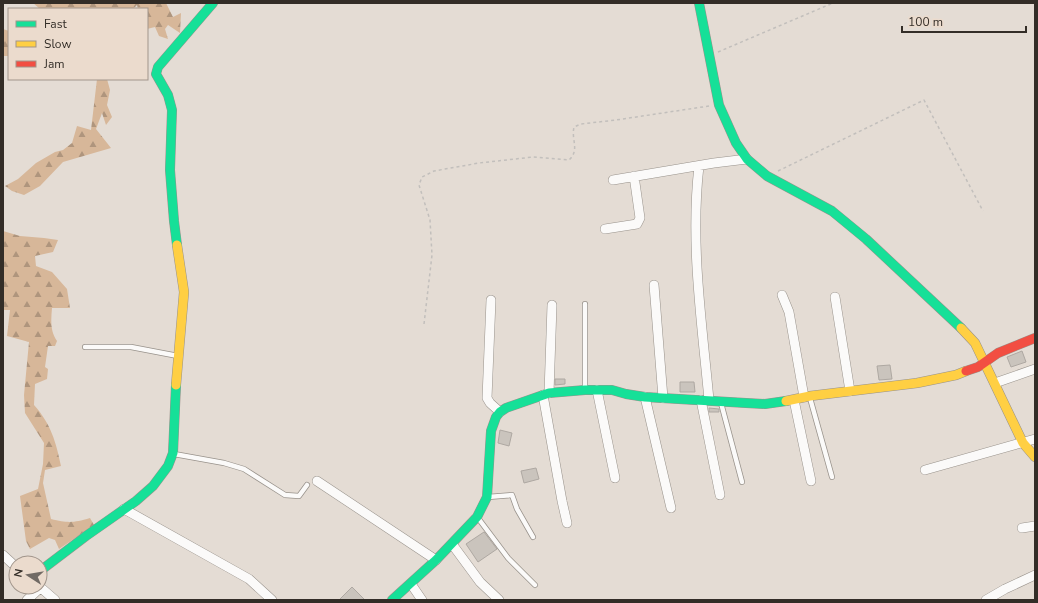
<svg xmlns="http://www.w3.org/2000/svg" width="1038" height="603" font-family="'Nunito Sans',sans-serif">
<defs>
<pattern id="forest-firs" width="22" height="20" patternUnits="userSpaceOnUse"><rect width="22" height="20" fill="#d7b799"/><path d="M5 1l3.5 6h-7zM16 11l3.5 6h-7z" fill="#af957d"/></pattern>
</defs>
<rect width="100%" height="100%" fill="#e4dcd4"/>
<path fill="url(#forest-firs)" d="M 33,3 L 166,3 L 173,17 L 181,13 L 180,33 L 168,25 L 165,29 L 168,39 L 159,36 L 155,27 L 147,29 L 147,9 L 138,9 L 137,5 L 133,9 L 40,9 Z
M 3,29 L 9,31 L 9,56 L 3,56 Z
M 97,79 L 107,79 L 110,90 L 107,105 L 112,117 L 106,125 L 102,113 L 96,129 L 111,148 L 63,162 L 40,186 L 24,195 L 12,191 L 5,186 L 18,179 L 36,163 L 55,152 L 63,150 L 72,143 L 77,126 L 91,130 Z
M 3,231 L 20,236 L 44,238 L 58,240 L 53,252 L 35,256 L 36,266 L 52,272 L 67,289 L 70,308 L 52,308 C 51,320 50,331 57,341 L 55,346 L 48,346 L 45,367 L 48,369 L 47,379 L 35,384 L 34,405 C 51,424 56,442 61,466 L 45,470 L 43,483 L 51,519 C 68,523 73,523 90,518 L 94,525 L 59,549 L 55,540 L 49,538 L 30,549 L 26,541 L 20,496 L 38,489 L 43,464 L 44,443 L 25,413 L 24,395 L 29,342 L 7,336 L 10,310 L 3,310 Z"/>
<path fill="#cac4bd" stroke="#aea8a2" d="M 1022,351 L 1026,362 L 1011,367 L 1007,357 Z
M 890,365 L 892,379 L 879,380 L 877,366 Z
M 555,379 L 565,379 L 565,384 L 555,385 Z
M 680,382 L 694,382 L 695,392 L 680,392 Z
M 709,408 L 719,409 L 719,412 L 709,412 Z
M 500,430 L 512,433 L 509,446 L 498,443 Z
M 536,468 L 539,479 L 524,483 L 521,471 Z
M 484,532 L 497,549 L 478,562 L 466,544 Z
M 352,587 L 365,600 L 339,600 Z"/>
<g fill="none" stroke-linecap="round" stroke-linejoin="round">
<g stroke="#98928b" stroke-width="6">
<path id="lane" d="M 585,304 L 585,390
M 85,347 L 131,347 L 178,356
M 810,398 L 832,477
M 721,403 L 742,482
M 174,454 L 224,463 L 244,469 L 285,495 L 299,496 L 307,485
M 488,497 L 512,495 L 517,509 L 533,537
M 478,518 L 508,558 L 535,585"/>
</g>
<g stroke="#98928b" stroke-width="10">
<path id="street" d="M 699,166 C 690,244 702,323 709,400
M 613,180 L 714,163 L 747,159
M 605,229 L 637,224 L 640,218 L 634,176
M 654,285 L 663,398
M 782,295 L 789,312 L 804,397
M 835,297 L 850,391
M 491,300 L 487,398 L 490,403 L 500,412
M 995,383 L 1035,369
M 597,390 L 615,478
M 549,393 L 552,305
M 543,395 L 562,501 L 567,523
M 645,397 L 671,508
M 701,400 L 720,495
M 794,400 L 811,481
M 925,470 L 1035,439
M 317,481 L 436,560
M 124,509 L 249,579 L 272,600
M 1022,528 L 1035,526
M 452,544 L 480,582 L 499,600
M 3,555 L 16,567
M 411,584 L 422,600
M 40,587 L 55,600
M 27,600 L 40,588
M 986,600 L 1005,589 L 1035,575"/>
</g>
<g stroke="#98928b" stroke-width="10">
<path id="fast" d="M 699,3 L 719,105 L 736,143 L 747,159 L 767,176 L 832,211 L 866,239 L 961,328
M 177,245 L 174,221 L 170,170 L 172,110 L 168,95 L 156,74 L 158,67 L 213,3
M 40,571 L 86,536 L 136,501 L 153,486 L 168,466 L 173,453 L 176,385
M 392,600 L 436,560 L 477,517 L 487,497 L 491,431 L 496,417 L 500,412 L 506,408 L 549,393 L 585,390 L 612,390 L 626,394 L 645,397 L 746,403 L 765,404 L 786,401"/>
</g>
<g stroke="#98928b" stroke-width="10">
<path id="slow" d="M 961,328 L 975,343 L 1023,443 L 1035,457
M 176,385 L 184,292 L 177,245
M 786,401 L 810,396 L 917,383 L 956,375 L 966,371"/>
</g>
<g stroke="#98928b" stroke-width="10">
<path id="jam" d="M 966,371 L 978,367 L 998,353 L 1035,338"/>
</g>
<path stroke="#c2bfbc" stroke-width="1.5" stroke-dasharray="3 3" stroke-linecap="butt" d="M 718,52 L 833,3
M 778,171 L 924,100 L 983,211
M 424,324 L 432,255 L 430,220 L 419,185 L 422,177 L 434,171 L 479,163 L 533,157 L 569,160 C 580,150 571,140 574,127 L 581,124 L 616,120 L 709,106"/>
<use href="#lane" stroke="#fbfaf9" stroke-width="4.5"/>
<use href="#street" stroke="#fbfaf9" stroke-width="9"/>
<use href="#fast" stroke="#16e098" stroke-width="9"/>
<use href="#slow" stroke="#ffcf43" stroke-width="9"/>
<use href="#jam" stroke="#f24e42" stroke-width="9"/>
</g>
<rect width="1038" height="603" fill="none" stroke="#332d27" stroke-width="8"/>
<rect x="8" y="8" width="140" height="72" fill="#ebdbcd" stroke="#a1958b"/>
<rect x="16" y="21" width="20" height="6" fill="#16e098" stroke="#a1958b"/>
<text x="44" y="28" font-size="12" fill="#332d27">Fast</text>
<rect x="16" y="41" width="20" height="6" fill="#ffcf43" stroke="#a1958b"/>
<text x="44" y="48" font-size="12" fill="#332d27">Slow</text>
<rect x="16" y="61" width="20" height="6" fill="#f24e42" stroke="#a1958b"/>
<text x="44" y="68" font-size="12" fill="#332d27">Jam</text>
<g transform="translate(28 575) rotate(282)"><circle r="19" fill="#ebdbcd" stroke="#a1958b"/>
<path d="M0-3L7 15L0 10L-7 15Z" fill="#716a64"/>
<text y="-6" font-size="11" font-weight="bold" text-anchor="middle" fill="#332d27">N</text>
</g>
<path d="M902 26v6h124v-6" fill="none" stroke="#332d27" stroke-width="2"/>
<text x="908" y="26" font-size="12" fill="#332d27" stroke="#ebdbcd" stroke-width="3" paint-order="stroke">100 m</text>
</svg>
